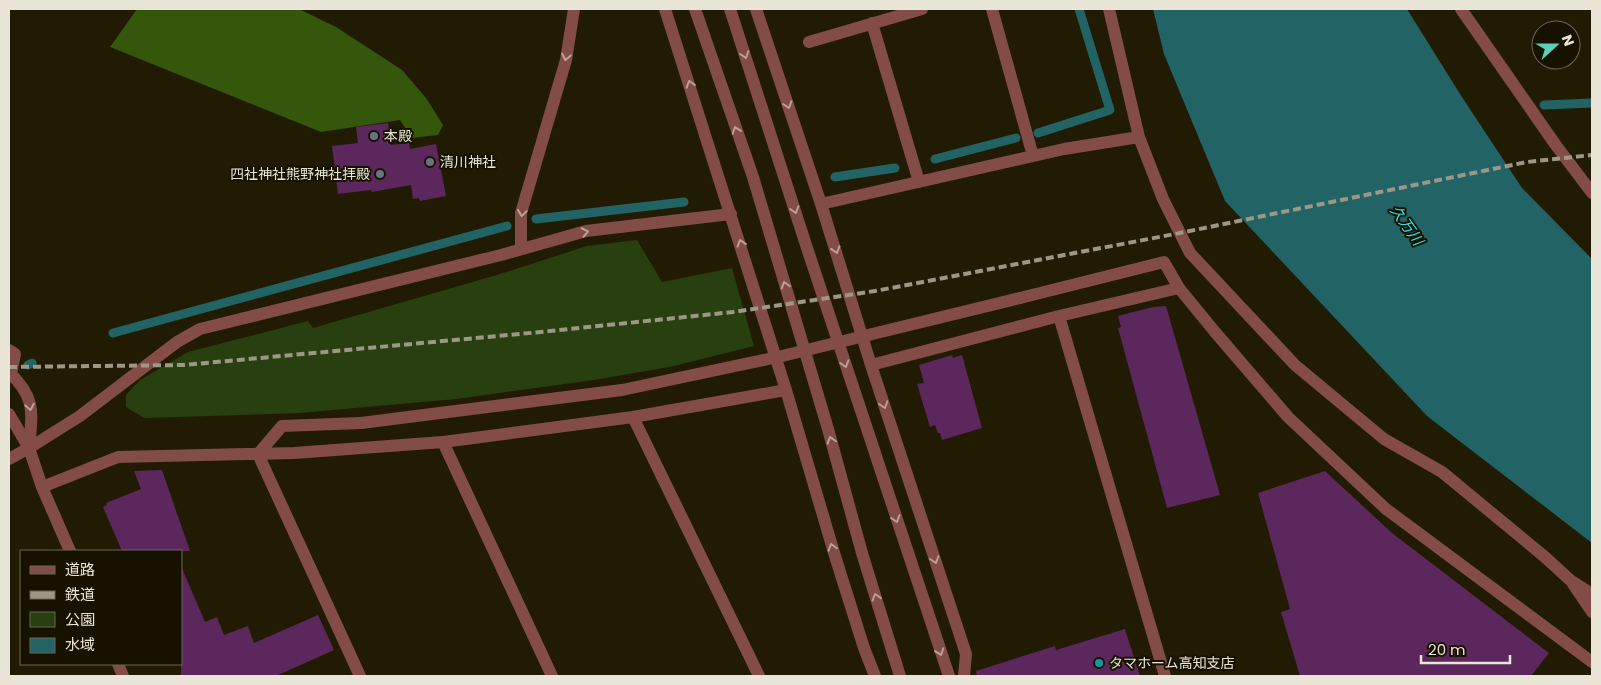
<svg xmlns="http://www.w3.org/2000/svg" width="1601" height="685" font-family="Poppins,'Noto Sans JP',sans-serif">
<rect width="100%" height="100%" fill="#211b04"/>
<path fill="#284010" d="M 637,240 L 662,282 L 732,268 L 754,346 L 669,367 L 594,380 L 456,399 L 299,413 L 144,418 L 126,407 L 126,395 L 140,380 L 188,352 L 308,321 L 313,328 L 497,275 L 587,246 Z"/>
<path fill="#34570b" d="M 137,9 L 299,9 L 336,27 L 402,70 L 426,98 L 443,125 L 438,135 L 412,138 L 400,120 L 321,132 L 110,47 Z"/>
<path fill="#226365" d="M 1153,9 L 1407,9 L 1460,94 L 1522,188 L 1592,259 L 1592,543 L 1427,416 L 1225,201 L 1164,54 Z"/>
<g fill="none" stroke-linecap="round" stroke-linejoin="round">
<path stroke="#226365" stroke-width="9" d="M 1544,105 L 1592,103
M 1038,133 L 1110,110 L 1079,9
M 935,159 L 1016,138
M 835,177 L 895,168
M 536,219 L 684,202
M 113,333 L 507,226
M 28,365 L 32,363"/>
</g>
<path fill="#5c275c" d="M 388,123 L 391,145 L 409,143 L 410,149 L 436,144 L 446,196 L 420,201 L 419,198 L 413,199 L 411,185 L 372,192 L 371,190 L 338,194 L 332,146 L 358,143 L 356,127 Z
M 1166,306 L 1220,495 L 1167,508 L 1118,328 L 1121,327 L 1118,316 L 1153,307 Z
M 952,355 L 953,358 L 962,355 L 982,428 L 942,440 L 940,433 L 938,433 L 935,425 L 930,427 L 917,384 L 924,383 L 919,365 Z
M 162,470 L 190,551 L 122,551 L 103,507 L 107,505 L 106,503 L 141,489 L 134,471 Z
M 1325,471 L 1392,533 L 1549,653 L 1531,676 L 1300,676 L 1281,612 L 1290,609 L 1258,493 Z
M 181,566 L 205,622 L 217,617 L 224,635 L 248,626 L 254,643 L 318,615 L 334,650 L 276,676 L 181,676 Z
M 1125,629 L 1140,676 L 977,676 L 976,671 L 1055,646 L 1056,650 Z"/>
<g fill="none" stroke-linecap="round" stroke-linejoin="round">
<path stroke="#834c47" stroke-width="12" d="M 665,9 L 786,390 L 835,556 L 864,648 L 875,676
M 756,9 L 821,204 L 871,365 L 966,654 L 964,676
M 992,9 L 1033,156
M 1109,9 L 1139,137 L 1163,199 L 1190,253 L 1295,365 L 1384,439 L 1442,472 L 1545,557 L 1570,580 L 1592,594
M 1461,9 L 1555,144 L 1592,193
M 872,23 L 919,182
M 809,42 L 922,9
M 821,204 L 1064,149 L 1139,137
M 521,249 L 521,213 L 566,60 L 574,9
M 1020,298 L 1164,262 L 1179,288
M 1059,316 L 1165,676
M 9,350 L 15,354 L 11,374
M 871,365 L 1059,316 L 1179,288 L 1215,332 L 1288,417 L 1386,509 L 1592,662
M 9,372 C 37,399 32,413 29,448
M 9,414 L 29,448 L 42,487 L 70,551
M 633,417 L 759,676
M 443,442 L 552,676
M 29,448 L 80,416 L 177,342 L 200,329 L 501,255 L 586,231 L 731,214
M 42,487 L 118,457 L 294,453 L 443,442 L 633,417 L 786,390
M 1573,584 L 1592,612
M 118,664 L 123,676
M 360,676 L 258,454 L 282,426 L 361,423"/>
<path stroke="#834c47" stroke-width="12" d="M 695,9 L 753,177 L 828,429 L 862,553 L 900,676
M 730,9 L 807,248 L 949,676
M 9,459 L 29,448"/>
<path stroke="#9d9886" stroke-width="4" stroke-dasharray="8 4" stroke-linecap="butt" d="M 9,367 L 184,365 L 541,332 L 733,312 L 875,291 L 1175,234 L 1527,162 L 1592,155"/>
<path stroke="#834c47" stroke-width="12" d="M 361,423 L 622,390 L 778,357 L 1020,298"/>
</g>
<defs><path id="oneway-chevron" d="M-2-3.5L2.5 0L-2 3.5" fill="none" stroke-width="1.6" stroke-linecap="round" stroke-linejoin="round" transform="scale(1.25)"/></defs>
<g stroke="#bba196">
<use href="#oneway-chevron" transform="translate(745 55) rotate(72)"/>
<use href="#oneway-chevron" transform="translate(566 57) rotate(101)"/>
<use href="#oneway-chevron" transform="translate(690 84) rotate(-108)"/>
<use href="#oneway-chevron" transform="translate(788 105) rotate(72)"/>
<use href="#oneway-chevron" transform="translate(736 130) rotate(-109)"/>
<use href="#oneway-chevron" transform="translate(795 210) rotate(72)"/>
<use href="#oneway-chevron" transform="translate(522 213) rotate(98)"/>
<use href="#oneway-chevron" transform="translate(585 232) rotate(-12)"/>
<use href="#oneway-chevron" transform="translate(741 243) rotate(-107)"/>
<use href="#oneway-chevron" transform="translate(836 250) rotate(73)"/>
<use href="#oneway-chevron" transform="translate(785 285) rotate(-107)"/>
<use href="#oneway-chevron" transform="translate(845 364) rotate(72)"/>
<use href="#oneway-chevron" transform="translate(884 405) rotate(72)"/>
<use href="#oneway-chevron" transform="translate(30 407) rotate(79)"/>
<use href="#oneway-chevron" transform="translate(831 440) rotate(-106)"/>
<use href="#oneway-chevron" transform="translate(896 519) rotate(72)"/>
<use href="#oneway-chevron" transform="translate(832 547) rotate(-106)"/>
<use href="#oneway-chevron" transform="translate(935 560) rotate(72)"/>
<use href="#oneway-chevron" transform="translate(876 597) rotate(-107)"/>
<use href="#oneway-chevron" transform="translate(940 652) rotate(71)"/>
</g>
<g fill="#6b7280" stroke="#171200" stroke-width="2">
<circle cx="374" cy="136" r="5"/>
<circle cx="430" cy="162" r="5"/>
<circle cx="380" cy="174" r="5"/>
</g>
<circle fill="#0f9aa8" stroke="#171200" stroke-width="2" cx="1099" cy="663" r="5"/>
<g text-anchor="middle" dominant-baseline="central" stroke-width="4" stroke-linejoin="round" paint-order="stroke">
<g font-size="14" fill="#e9e6d7" stroke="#171200" text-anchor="start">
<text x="384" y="136">本殿</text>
<text x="440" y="162">清川神社</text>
<text x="370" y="174" text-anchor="end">四社神社熊野神社拝殿</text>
<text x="1109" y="663">タマホーム高知支店</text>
</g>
<g font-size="15" font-style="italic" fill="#28e6ec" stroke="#171200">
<text transform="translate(1407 225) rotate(55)">久万川</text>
</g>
</g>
<rect width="1601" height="685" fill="none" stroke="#e9e6d7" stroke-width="20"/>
<rect x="20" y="550" width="162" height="115" fill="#171200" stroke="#6b6756"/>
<rect x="30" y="566" width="25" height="8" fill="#834c47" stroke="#6b6756"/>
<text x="65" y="575" font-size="15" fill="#e9e6d7">道路</text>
<rect x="30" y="591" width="25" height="8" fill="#9d9886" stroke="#6b6756"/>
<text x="65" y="600" font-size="15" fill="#e9e6d7">鉄道</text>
<rect x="30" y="612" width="25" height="15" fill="#284010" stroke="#6b6756"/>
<text x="65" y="625" font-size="15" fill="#e9e6d7">公園</text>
<rect x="30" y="638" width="25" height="15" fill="#226365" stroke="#6b6756"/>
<text x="65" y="650" font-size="15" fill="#e9e6d7">水域</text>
<g transform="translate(1556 45) rotate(69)"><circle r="24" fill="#171200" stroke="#6b6756"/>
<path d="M0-4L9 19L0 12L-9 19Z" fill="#5dceb9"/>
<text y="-8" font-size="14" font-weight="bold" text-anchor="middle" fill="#e9e6d7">N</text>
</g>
<path d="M1421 655v8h89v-8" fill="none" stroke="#e9e6d7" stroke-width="2.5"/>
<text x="1428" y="655" font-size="15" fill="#e9e6d7" stroke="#171200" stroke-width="4" paint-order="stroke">20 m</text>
</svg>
